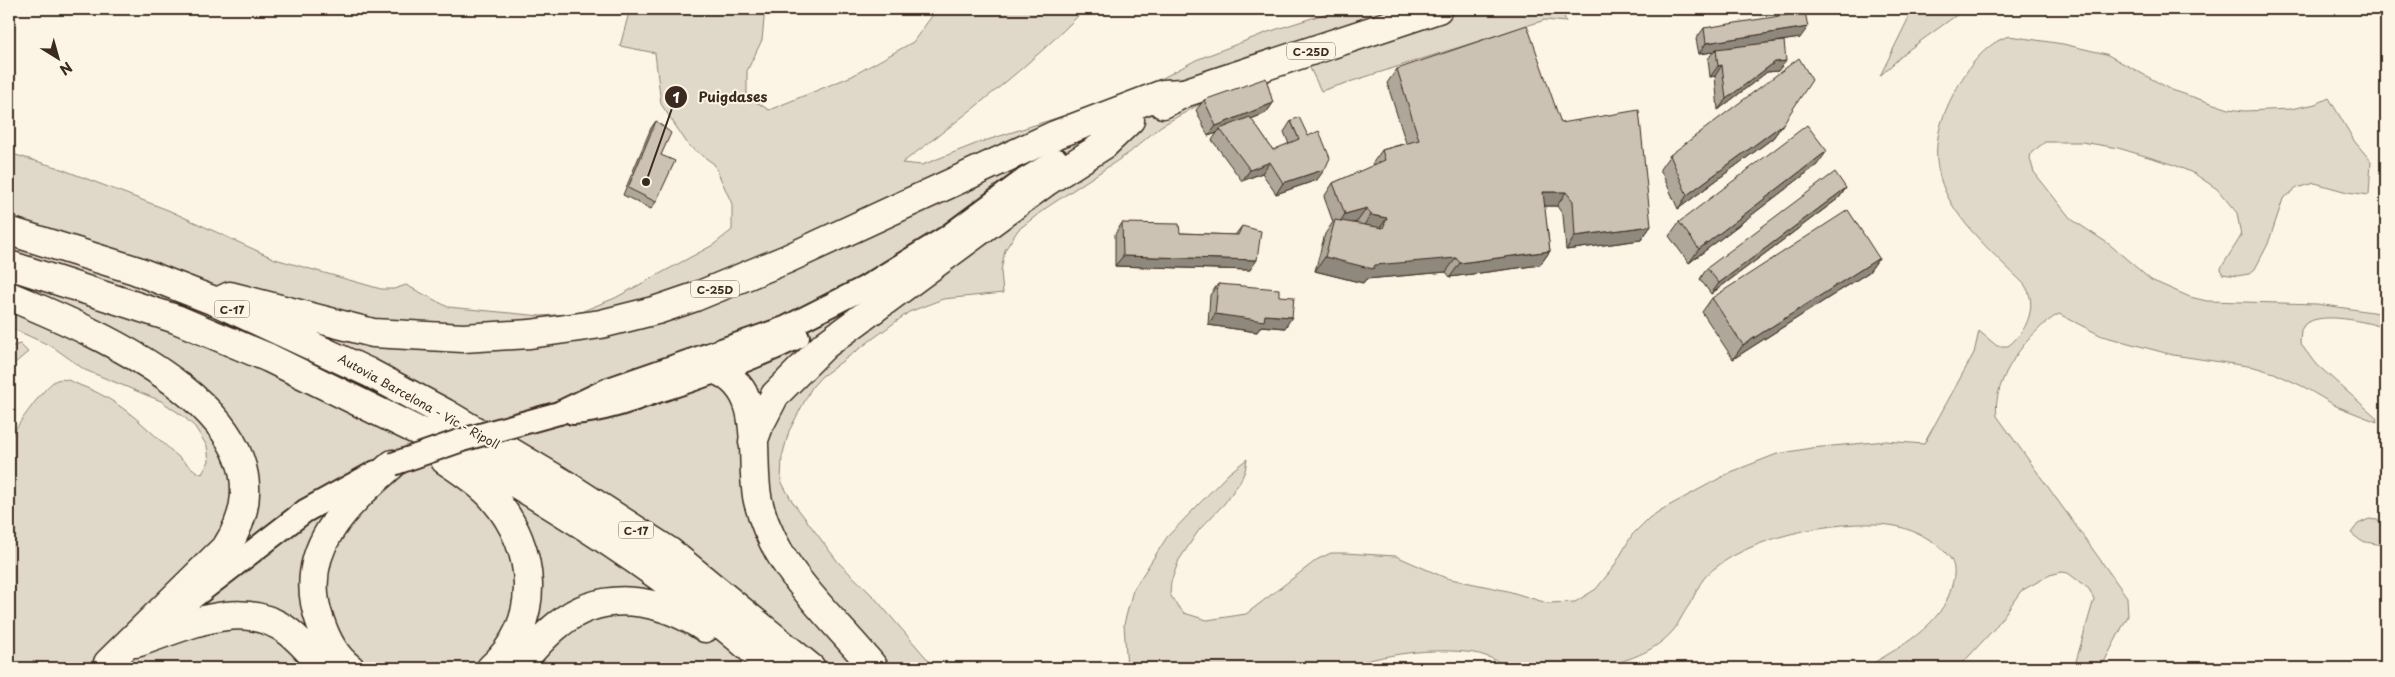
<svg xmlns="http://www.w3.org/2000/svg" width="2395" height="677" font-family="'Playpen Sans',sans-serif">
<rect width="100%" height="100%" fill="#fcf5e5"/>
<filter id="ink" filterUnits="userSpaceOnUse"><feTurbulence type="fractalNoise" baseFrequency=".02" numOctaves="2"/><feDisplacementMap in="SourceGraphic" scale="10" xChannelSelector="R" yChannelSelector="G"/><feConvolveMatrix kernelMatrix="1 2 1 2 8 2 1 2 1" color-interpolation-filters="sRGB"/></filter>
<g filter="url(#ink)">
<path fill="#e0d8c8" stroke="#8e8173" d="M 630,9 L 765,9 L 762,40 L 747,71 L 747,96 L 769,110 L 852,76 L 913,42 L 937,9 L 1085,9 C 1029,67 967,114 902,163 L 922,165 L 978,143 L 1066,115 L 1148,86 L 1196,60 L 1268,32 L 1340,9 L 1562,9 L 1566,22 L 1545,20 L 1321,91 L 1309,66 L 1220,93 L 1161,126 L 1129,153 L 1046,208 L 1018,230 L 1005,250 L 1001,271 L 1003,293 L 943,299 L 909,312 L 821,377 L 812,387 L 789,431 L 782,457 L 781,481 L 792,501 L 838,562 L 874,597 L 935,668 L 9,668 L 9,439 C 16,428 45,384 57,380 C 66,377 74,383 82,386 C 131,404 157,442 197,472 L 202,474 L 209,461 L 207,446 L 195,427 L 183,416 L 161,401 L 85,370 L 53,347 L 9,327 L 9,153 L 56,167 L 168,210 L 275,259 L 381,289 L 394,289 L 406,285 L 448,307 L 541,316 L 578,313 L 615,298 L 713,245 L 732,230 L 732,204 L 714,164 L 689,146 L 661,104 L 655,53 L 620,46 Z
M 1913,9 L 1965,9 L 1907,51 L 1880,76 Z
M 2009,36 L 2063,44 L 2106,54 L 2172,90 L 2229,109 L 2244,111 L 2290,109 L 2316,104 L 2329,98 L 2355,142 L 2371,161 L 2369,195 L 2347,192 L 2315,183 L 2297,188 L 2283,199 L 2268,244 L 2255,269 L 2249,274 L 2237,276 L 2222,274 L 2221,268 L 2241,236 L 2237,213 L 2217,189 L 2195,174 L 2172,164 L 2118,148 L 2082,142 L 2045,142 L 2031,153 L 2030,159 L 2034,172 L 2071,219 L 2109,244 L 2151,280 L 2190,297 L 2207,301 L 2317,304 L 2386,314 L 2386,328 C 2366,322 2323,311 2305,324 L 2301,330 L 2300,343 L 2314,362 L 2376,417 L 2377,422 L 2336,406 L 2304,387 L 2274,373 L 2254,367 L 2173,355 L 2102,336 L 2059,314 C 2029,330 1991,381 1997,416 L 2127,597 L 2128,616 L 2101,668 L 2074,668 L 2094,599 L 2089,589 L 2068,573 L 2062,572 L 2050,575 L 2021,591 L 1994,629 L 1958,668 L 1865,668 C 1898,648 1943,626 1952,585 C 1956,570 1955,562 1944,551 C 1932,538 1907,527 1889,525 C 1836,519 1743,537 1705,577 C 1698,585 1695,596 1689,605 C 1684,612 1680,620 1676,627 C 1659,650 1630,660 1604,666 C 1588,670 1533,671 1517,668 C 1502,665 1489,655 1474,653 C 1432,647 1383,654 1343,668 L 1127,668 L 1124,624 L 1133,590 L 1167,537 L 1228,474 L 1247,459 L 1245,471 L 1240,482 L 1224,504 L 1199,530 L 1179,560 L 1171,582 L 1170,594 L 1176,604 L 1184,613 L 1207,620 L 1246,614 L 1318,559 L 1331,553 L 1344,553 L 1396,556 L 1446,578 L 1508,591 L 1547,603 L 1575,602 L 1596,589 L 1613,568 L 1632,535 L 1649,518 L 1661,510 L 1731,472 L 1777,454 L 1811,448 L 1886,441 L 1924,444 L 1974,353 L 1979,331 L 1997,346 L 2008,346 C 2027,332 2039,304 2024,284 C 1962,223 1904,177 1958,86 C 1969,66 1986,43 2009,36 Z
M 20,344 L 28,352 L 9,368 L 9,347 Z
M 2369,519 L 2386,521 L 2386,546 L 2361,541 L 2351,533 L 2358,524 Z"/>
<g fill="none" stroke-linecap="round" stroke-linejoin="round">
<g stroke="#3b2a1e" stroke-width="26">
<path id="minor" d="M 559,413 L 609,389 L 785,328 L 864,288 L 947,237 L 1024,180 L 1057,160
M 573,413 C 603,411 630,401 658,391 C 706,376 753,359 798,337
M 183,605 L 305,511 L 376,472"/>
</g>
<g stroke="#3b2a1e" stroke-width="31">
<path id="major" d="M 1163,104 L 1184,93 L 1438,9"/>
</g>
<g stroke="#3b2a1e" stroke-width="31">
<path id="highway" d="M 9,231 L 135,270 L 217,302 L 368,372 L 445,413 L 563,483 L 670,552 L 811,668
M 9,265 L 176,319 L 269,358 L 418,431 L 441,439 C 557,507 673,576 772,668
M 9,296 C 96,332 308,420 227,546 L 108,663
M 217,302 L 230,296 L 373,333 L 463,338 L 530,334 L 601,324 L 657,310 L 695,297 L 787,259 L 1055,135 L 1163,94 L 1184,93
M 718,371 C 768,393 748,457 758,501 C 774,569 832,616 874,668
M 753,442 L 759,426 L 775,395 L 825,345 L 1046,182 L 1104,145 L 1130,120
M 445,460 C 462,472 480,483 493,498 C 537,548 543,622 491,668
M 136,643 C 185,627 242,596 289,632 C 302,642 313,656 324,668
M 350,668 C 335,657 326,639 320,621 C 295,551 345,506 393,464
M 516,668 C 530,653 543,636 559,624 C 604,588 660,599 705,628"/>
</g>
<use href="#minor" stroke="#fcf5e5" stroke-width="22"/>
<use href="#major" stroke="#fcf5e5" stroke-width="28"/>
<use href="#highway" stroke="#fcf5e5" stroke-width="28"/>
<g stroke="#3b2a1e" stroke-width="26" stroke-linecap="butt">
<path id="minor-bridge" d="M 393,464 L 462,440 L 559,413"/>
</g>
<use href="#minor-bridge" stroke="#fcf5e5" stroke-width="22"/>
</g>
<path fill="#afa79a" stroke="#3b2a1e" d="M 1704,28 L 1800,38 L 1772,42 L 1778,71 L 1767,72 L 1718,110 L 1715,76 L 1710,77 L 1708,59 L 1713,52 L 1699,54 L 1696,39 Z
M 1397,69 L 1561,123 L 1651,226 L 1641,240 L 1566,250 L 1563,215 L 1557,206 L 1544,206 L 1550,251 L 1540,265 L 1450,277 L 1446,272 L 1366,279 L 1363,283 L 1315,271 L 1325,234 L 1333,222 L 1324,197 L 1333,183 L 1373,166 L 1372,164 L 1382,150 L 1406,143 L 1387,83 Z
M 1204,100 L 1273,103 L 1266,113 L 1251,119 L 1273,150 L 1289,144 L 1284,132 L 1291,121 L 1317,180 L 1276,194 L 1262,173 L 1242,181 L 1212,140 L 1217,133 L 1208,136 L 1196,110 Z
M 656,121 L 661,155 L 656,202 L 651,209 L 623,195 L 651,128 Z
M 1783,124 L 1773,138 L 1678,209 L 1660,169 L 1670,155 Z
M 1817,165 L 1689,263 L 1669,236 L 1679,222 Z
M 1846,188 L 1839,198 L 1711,294 L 1700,279 L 1707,268 Z
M 1122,223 L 1180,233 L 1235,235 L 1242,226 L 1250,270 L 1115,266 L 1115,234 Z
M 1879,258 L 1869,272 L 1733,359 L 1702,312 L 1712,298 Z
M 1218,284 L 1279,296 L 1285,328 L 1261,326 L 1257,332 L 1208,325 L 1210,295 Z"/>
<path fill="#8f887d" stroke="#3b2a1e" d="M 1808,27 L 1800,38 L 1716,51 L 1716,49 L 1713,52 L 1699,54 L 1706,43 Z
M 1786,61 L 1778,71 L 1767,72 L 1718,110 L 1726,99 L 1775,62 Z
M 1722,65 L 1715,76 L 1710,77 L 1718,66 Z
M 1273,103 L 1266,113 L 1221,131 L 1220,129 L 1217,133 L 1208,136 L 1216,126 Z
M 1783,124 L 1773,138 L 1678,209 L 1687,195 Z
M 1827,151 L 1817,165 L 1689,263 L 1699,249 Z
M 1270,162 L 1262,173 L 1242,181 L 1250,170 Z
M 1325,169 L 1317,180 L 1276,194 L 1283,183 Z
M 1846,188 L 1839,198 L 1711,294 L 1719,283 Z
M 1543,192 L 1566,192 L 1557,206 L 1533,206 Z
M 1367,208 L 1357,222 L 1336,228 L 1345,214 Z
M 1371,215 L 1387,218 L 1377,232 L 1361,229 Z
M 1651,226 L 1641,240 L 1566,250 L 1575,236 Z
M 1550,251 L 1540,265 L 1450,277 L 1460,263 Z
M 1123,256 L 1257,260 L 1250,270 L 1115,266 Z
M 1325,257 L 1456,258 L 1446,272 L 1366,279 L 1363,283 L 1315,271 Z
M 1879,258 L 1869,272 L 1733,359 L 1743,345 Z
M 1215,314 L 1265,315 L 1292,317 L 1285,328 L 1261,326 L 1257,332 L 1208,325 Z"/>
<path fill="#ccc2b3" stroke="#3b2a1e" d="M 1805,12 L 1808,27 L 1706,43 L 1704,28 Z
M 1527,25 L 1561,123 L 1639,110 L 1651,226 L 1575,236 L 1573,201 L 1566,192 L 1543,192 L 1550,251 L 1460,263 L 1456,258 L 1375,265 L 1373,269 L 1325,257 L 1335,220 L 1383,228 L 1387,218 L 1371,215 L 1367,208 L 1345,214 L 1333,183 L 1385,160 L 1382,150 L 1419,140 L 1397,69 Z
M 1784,41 L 1786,61 L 1775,62 L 1726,99 L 1722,65 L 1718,66 L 1716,49 Z
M 1799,58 L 1812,80 L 1783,124 L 1687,195 L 1670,155 Z
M 1266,78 L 1273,103 L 1216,126 L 1204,100 Z
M 1250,117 L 1273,150 L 1299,139 L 1291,121 L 1299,117 L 1308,136 L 1319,131 L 1330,158 L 1325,169 L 1283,183 L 1270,162 L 1250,170 L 1220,129 Z
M 656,121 L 671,133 L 661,155 L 675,161 L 656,202 L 628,188 Z
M 1807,125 L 1827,151 L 1699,249 L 1679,222 Z
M 1835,172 L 1846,188 L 1719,283 L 1707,268 Z
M 1848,210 L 1879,258 L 1743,345 L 1712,298 Z
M 1122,223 L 1179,224 L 1180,233 L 1238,235 L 1242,226 L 1261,231 L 1257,260 L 1123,256 Z
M 1218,284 L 1279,289 L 1279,296 L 1294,297 L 1292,317 L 1265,315 L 1264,321 L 1215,314 Z"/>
</g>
<g text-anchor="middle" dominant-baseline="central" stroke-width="4" stroke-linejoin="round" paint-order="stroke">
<g fill="#fcf5e5" stroke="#75675a" stroke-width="1">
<rect x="1287" y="42.5" width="48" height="17" rx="4"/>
<rect x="691" y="280.5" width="48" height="17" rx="4"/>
<rect x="214.5" y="300.5" width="35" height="17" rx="4"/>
<rect x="618.5" y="521.5" width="35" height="17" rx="4"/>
</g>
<g font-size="11" font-weight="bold" fill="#3b2a1e">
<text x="1311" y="51">C-25D</text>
<text x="715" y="289">C-25D</text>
<text x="232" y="309">C-17</text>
<text x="636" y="530">C-17</text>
</g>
<g font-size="12" fill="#3b2a1e" stroke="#fcf5e5">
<text transform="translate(419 401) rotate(29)">Autovia Barcelona - Vic - Ripoll</text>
</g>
</g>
<path fill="none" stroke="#3b2a1e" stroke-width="2" d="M646 182L676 97"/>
<g fill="#3b2a1e" stroke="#fcf5e5" stroke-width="2">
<circle cx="646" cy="182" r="5"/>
<circle cx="676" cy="97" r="12"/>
</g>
<g font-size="15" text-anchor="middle" font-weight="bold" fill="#fff">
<text x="676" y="103">1</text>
</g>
<g font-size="14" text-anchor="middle" font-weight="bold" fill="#3b2a1e" stroke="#fcf5e5" stroke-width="4" stroke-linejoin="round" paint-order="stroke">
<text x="733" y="102">Puigdases</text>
</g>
<rect width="2395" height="677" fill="none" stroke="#fcf5e5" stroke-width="30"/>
<rect x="15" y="15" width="2365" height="647" fill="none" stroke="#3b2a1e" stroke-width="2" filter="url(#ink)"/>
<g transform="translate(58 58) rotate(143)" stroke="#fcf5e5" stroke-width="4" paint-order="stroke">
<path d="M0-4L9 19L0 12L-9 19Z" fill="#3b2a1e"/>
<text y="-8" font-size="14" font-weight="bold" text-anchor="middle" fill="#3b2a1e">N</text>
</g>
</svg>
